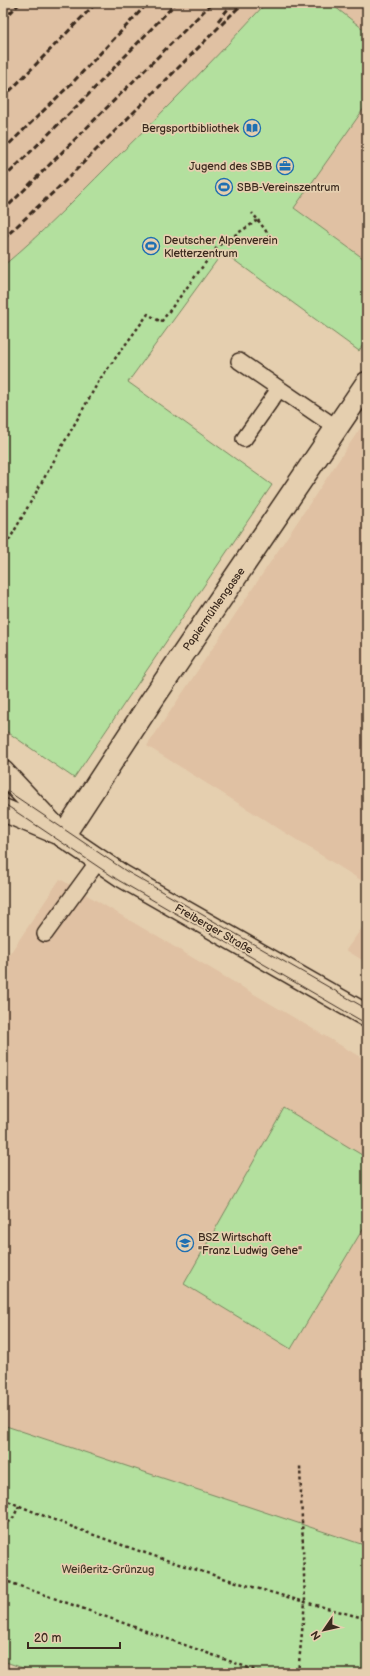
<svg xmlns="http://www.w3.org/2000/svg" width="370" height="1676" font-family="'Balsamiq Sans',sans-serif">
<rect width="100%" height="100%" fill="#e5cfaf"/>
<filter id="ink" filterUnits="userSpaceOnUse"><feTurbulence type="fractalNoise" baseFrequency=".025" numOctaves="2"/><feDisplacementMap in="SourceGraphic" scale="8" xChannelSelector="R" yChannelSelector="G"/><feConvolveMatrix kernelMatrix="1 2 1 2 8 2 1 2 1" color-interpolation-filters="sRGB"/></filter>
<g filter="url(#ink)">
<path fill="#e0c1a3" d="M 3,3 L 266,3 L 213,61 L 147,128 L 25,248 L 3,266 Z
M 330,3 L 367,3 L 367,32 Z
M 367,103 L 367,261 L 294,208 Z
M 367,418 L 367,884 L 147,746 Z
M 60,879 L 367,1061 L 367,1546 L 3,1425 L 3,964 Z
M 367,921 L 367,963 L 346,950 Z"/>
<path fill="#b3e09e" stroke="#77855e" d="M 266,3 L 330,3 L 367,32 L 367,104 L 294,208 L 367,261 L 367,338 L 359,351 L 223,252 L 128,382 L 272,485 L 74,778 L 3,729 L 3,266 C 40,235 74,200 108,166 C 162,113 215,59 266,3 Z
M 284,1108 L 367,1158 L 367,1222 L 291,1349 L 184,1284 Z
M 3,1425 L 367,1546 L 367,1673 L 37,1673 L 3,1661 Z"/>
<g fill="none" stroke-linecap="round" stroke-linejoin="round">
<g stroke="#3b2a1e" stroke-width="18">
<path id="lane" d="M 239,361 L 337,428
M 244,439 L 279,389
M 45,934 L 99,860"/>
</g>
<g stroke="#3b2a1e" stroke-width="25">
<path id="street" d="M 63,836 L 152,700 L 367,383"/>
</g>
<g stroke="#3b2a1e" stroke-width="25">
<path id="secondary" d="M 3,772 L 63,836 L 122,876 L 367,1016
M 3,810 L 55,832"/>
</g>
<path stroke="#3b2a1e" stroke-width="2.5" stroke-dasharray="3 3" stroke-linecap="butt" d="M 258,220 L 271,238
M 3,551 L 100,379 L 148,314 L 161,322 L 218,246 L 258,220 L 252,213
M 3,1499 C 120,1549 244,1586 367,1619
M 3,1526 L 12,1520 L 19,1506
M 3,1580 L 263,1673
M 298,1673 L 305,1602 L 300,1466"/>
<use href="#lane" stroke="#e5cfaf" stroke-width="15"/>
<use href="#street" stroke="#e5cfaf" stroke-width="22"/>
<use href="#secondary" stroke="#e5cfaf" stroke-width="22"/>
<path stroke="#3b2a1e" stroke-width="1" d="M 3,788 L 126,871 L 367,1009
M 3,803 L 118,880 L 367,1024"/>
<path stroke="#3b2a1e" stroke-width="3" stroke-dasharray="6 3" stroke-linecap="butt" d="M 3,20 L 20,3
M 218,21 L 233,3
M 3,98 L 96,3
M 3,150 L 74,81 L 148,3
M 3,179 L 87,96 L 176,3
M 3,211 L 212,3
M 3,239 L 58,188 L 243,3"/>
</g>
</g>
<defs>
<g id="library-ring" transform="scale(0.9)"><circle r="9.5" fill="#e5cfaf" stroke="#1f6fb2" stroke-width="1.5"/><path d="M-6-4Q-3-5.5-.7-3.5V5Q-3 3-6 4ZM6-4Q3-5.5 .7-3.5V5Q3 3 6 4Z" fill="#1f6fb2"/></g>
<g id="office-ring" transform="scale(0.9)"><circle r="9.5" fill="#e5cfaf" stroke="#1f6fb2" stroke-width="1.5"/><path d="M-6-3h4V-5.5h4V-3h4V5H-6ZM-1-4.5V-3h2v-1.5ZM-6 0V1H6V0Z" fill="#1f6fb2"/></g>
<g id="stadium-ring" transform="scale(0.9)"><circle r="9.5" fill="#e5cfaf" stroke="#1f6fb2" stroke-width="1.5"/><path d="M0-5a6.5 5 0 1 0 0 10a6.5 5 0 1 0 0-10ZM-3.5-1.8h7v3.6h-7Z" fill="#1f6fb2"/></g>
<g id="school-ring" transform="scale(0.9)"><circle r="9.5" fill="#e5cfaf" stroke="#1f6fb2" stroke-width="1.5"/><path d="M0-5L7-2L0 1L-7-2ZM-4 1L0 2.5L4 1V4Q0 6-4 4Z" fill="#1f6fb2"/></g>
</defs>
<g fill-rule="evenodd">
<use href="#library-ring" x="252" y="128"/>
<use href="#office-ring" x="285" y="166"/>
<use href="#stadium-ring" x="224" y="187"/>
<use href="#stadium-ring" x="151" y="246"/>
<use href="#school-ring" x="185" y="1243"/>
</g>
<g text-anchor="middle" dominant-baseline="central" stroke-width="3.5" stroke-linejoin="round" paint-order="stroke">
<g font-size="11" fill="#3b2a1e" stroke="#e5cfaf" text-anchor="start">
<text x="239" y="128" text-anchor="end">Bergsportbibliothek</text>
<text x="272" y="166" text-anchor="end">Jugend des SBB</text>
<text x="237" y="187">SBB-Vereinszentrum</text>
<text x="164" y="240">Deutscher Alpenverein<tspan x="164" dy="13">Kletterzentrum</tspan></text>
<text x="198" y="1237">BSZ Wirtschaft<tspan x="198" dy="13">"Franz Ludwig Gehe"</tspan></text>
</g>
<g font-size="11" fill="#3b2a1e" stroke="#e5cfaf">
<text transform="translate(214 609) rotate(-55)">Papiermühlengasse</text>
<text transform="translate(214 929) rotate(30)">Freiberger Straße</text>
</g>
<g font-size="11" fill="#473c2b" stroke="#e5cfaf">
<text x="108" y="1569">Weißeritz-Grünzug</text>
</g>
</g>
<rect width="370" height="1676" fill="none" stroke="#e5cfaf" stroke-width="16"/>
<rect x="8" y="8" width="354" height="1660" fill="none" stroke="#3b2a1e" stroke-width="1.5" filter="url(#ink)"/>
<g transform="translate(324 1630) rotate(236)" stroke="#e5cfaf" stroke-width="3" paint-order="stroke">
<path d="M0-3L7 15L0 10L-7 15Z" fill="#3b2a1e"/>
<text y="-6" font-size="11" font-weight="bold" text-anchor="middle" fill="#3b2a1e">N</text>
</g>
<path d="M28 1642v6h92v-6" fill="none" stroke="#3b2a1e" stroke-width="2"/>
<text x="34" y="1642" font-size="12" fill="#3b2a1e" stroke="#e5cfaf" stroke-width="3" paint-order="stroke">20 m</text>
</svg>
